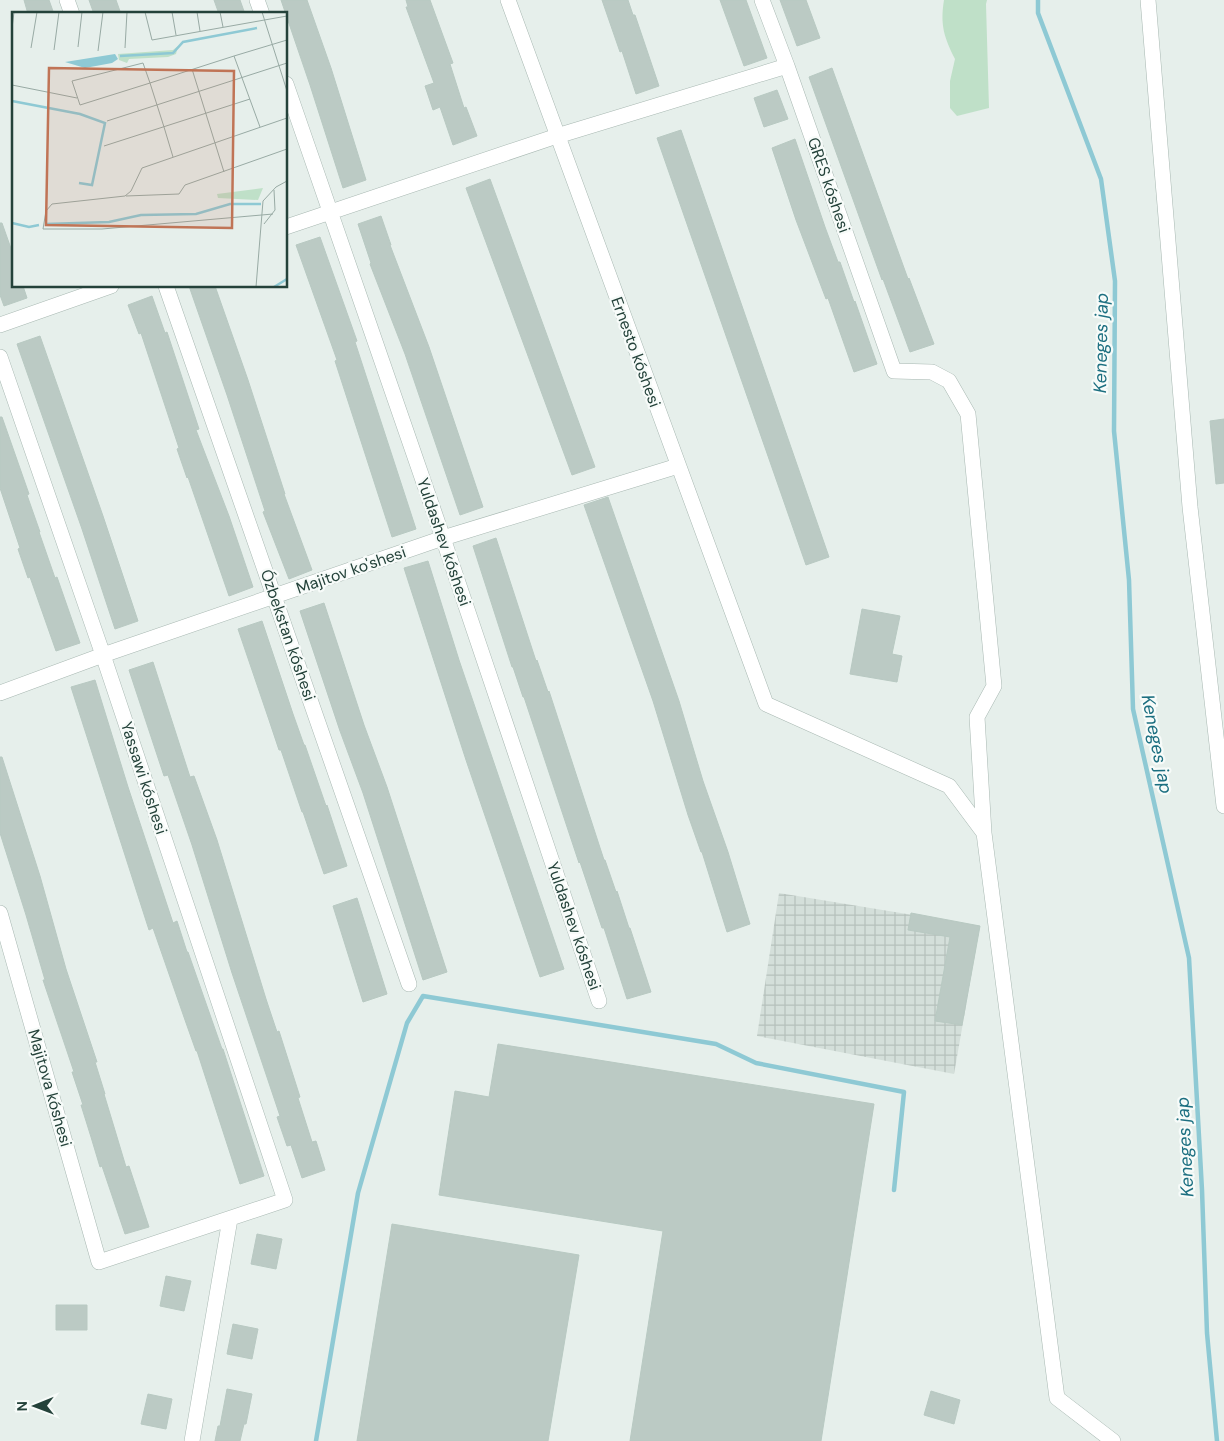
<svg xmlns="http://www.w3.org/2000/svg" width="1224" height="1441" font-family="'DM Sans',sans-serif">
<defs>
<pattern id="industrial-grid" width="8" height="8" patternUnits="userSpaceOnUse" patternTransform="scale(1.25)"><rect width="8" height="8" fill="#d4dfda"/><path d="M0 4h8M4 0v8" fill="none" stroke="#b6c1bc"/></pattern>
</defs>
<rect width="100%" height="100%" fill="#e6efeb"/>
<path fill="url(#industrial-grid)" d="M 779,893 L 980,926 L 954,1074 L 757,1036 Z"/>
<path fill="#bfe0c8" d="M 944,0 L 987,0 L 986,4 L 989,108 L 957,116 L 950,108 L 950,81 L 955,59 C 944,37 940,25 944,0 Z"/>
<g fill="none" stroke-linecap="round" stroke-linejoin="round">
<path stroke="#8ec9d4" stroke-width="4.5" d="M 1038,0 L 1038,13 L 1101,179 L 1115,281 L 1114,431 L 1129,580 L 1133,709 L 1189,958 L 1202,1190 L 1207,1333 L 1217,1441
M 316,1441 L 358,1193 L 407,1023 L 423,996 L 716,1044 L 756,1063 L 904,1092 L 894,1190"/>
</g>
<path fill="#bbcac4" stroke="#b8c9c2" d="M 24,0 L 49,0 L 54,14 L 28,14 Z
M 89,0 L 116,0 L 121,14 L 94,14 Z
M 214,0 L 240,0 L 245,14 L 219,14 Z
M 281,0 L 307,0 L 331,68 L 366,180 L 343,188 L 310,85 Z
M 406,0 L 430,0 L 453,63 L 450,64 L 464,108 L 466,107 L 477,136 L 453,145 L 440,107 L 433,110 L 425,86 L 434,83 L 406,7 L 408,7 Z
M 602,0 L 628,0 L 633,15 L 635,15 L 659,86 L 636,94 L 622,51 L 620,52 Z
M 720,0 L 746,0 L 767,58 L 744,66 Z
M 780,0 L 806,0 L 820,38 L 797,46 Z
M 832,68 L 908,279 L 909,278 L 934,344 L 910,352 L 883,279 L 882,280 L 809,77 Z
M 777,90 L 788,119 L 764,127 L 754,98 Z
M 681,130 L 829,557 L 806,565 L 657,138 Z
M 795,139 L 825,227 L 838,262 L 840,262 L 854,302 L 855,301 L 877,364 L 854,372 L 828,298 L 826,299 L 796,220 L 772,148 Z
M 490,179 L 595,467 L 572,475 L 466,188 Z
M 381,216 L 391,245 L 390,245 L 429,347 L 483,507 L 460,515 L 405,354 L 370,264 L 371,263 L 358,224 Z
M 0,223 L 2,223 L 14,257 L 14,286 L 23,286 L 27,298 L 4,306 L 0,295 Z
M 320,237 L 357,341 L 355,342 L 416,529 L 392,537 L 335,361 L 337,360 L 296,245 Z
M 189,286 L 215,286 L 248,380 L 285,494 L 284,494 L 312,570 L 289,579 L 263,512 L 265,511 L 227,395 Z
M 152,296 L 165,333 L 167,332 L 199,429 L 196,430 L 229,516 L 253,587 L 229,596 L 188,477 L 187,478 L 177,449 L 179,448 L 141,333 L 139,334 L 128,305 Z
M 40,336 L 103,516 L 138,621 L 115,629 L 82,529 L 17,344 Z
M 0,417 L 2,417 L 29,494 L 27,495 L 40,532 L 39,532 L 55,578 L 57,577 L 80,643 L 56,651 L 30,577 L 28,578 L 18,549 L 20,548 L 0,488 Z
M 1224,419 L 1224,483 L 1216,484 L 1210,421 Z
M 608,497 L 679,701 L 703,781 L 728,852 L 750,924 L 727,932 L 702,852 L 701,852 L 688,815 L 653,701 L 584,505 Z
M 496,538 L 536,661 L 537,660 L 548,692 L 549,691 L 604,860 L 605,860 L 616,892 L 617,891 L 629,928 L 630,928 L 651,992 L 627,999 L 604,928 L 602,928 L 580,862 L 579,863 L 524,697 L 523,697 L 513,667 L 512,667 L 473,546 Z
M 428,561 L 459,660 L 564,969 L 540,977 L 466,760 L 404,568 Z
M 324,603 L 364,725 L 387,787 L 447,972 L 423,980 L 363,793 L 340,731 L 300,611 Z
M 862,609 L 900,616 L 892,654 L 902,656 L 897,682 L 850,674 Z
M 262,621 L 293,714 L 304,745 L 305,745 L 326,806 L 327,805 L 347,866 L 324,874 L 303,812 L 302,812 L 281,750 L 279,750 L 269,720 L 238,629 Z
M 153,662 L 190,777 L 194,776 L 217,840 L 266,999 L 277,1032 L 279,1031 L 300,1097 L 298,1098 L 312,1142 L 316,1141 L 325,1170 L 302,1178 L 291,1145 L 287,1146 L 277,1117 L 280,1116 L 232,973 L 192,845 L 168,775 L 164,776 L 129,670 Z
M 95,680 L 128,787 L 173,923 L 177,921 L 187,952 L 188,952 L 222,1049 L 223,1049 L 264,1176 L 240,1184 L 197,1051 L 196,1051 L 185,1020 L 153,928 L 149,930 L 71,687 Z
M 0,757 L 2,757 L 40,876 L 66,969 L 97,1062 L 95,1062 L 105,1094 L 104,1094 L 114,1127 L 126,1167 L 129,1166 L 149,1227 L 125,1234 L 102,1166 L 100,1167 L 91,1137 L 81,1105 L 83,1105 L 72,1072 L 74,1072 L 43,980 L 45,980 L 26,915 L 0,833 Z
M 357,898 L 387,994 L 363,1002 L 333,906 Z
M 911,913 L 980,926 L 962,1025 L 935,1021 L 950,937 L 908,930 Z
M 498,1044 L 874,1104 L 821,1441 L 630,1441 L 663,1231 L 439,1195 L 455,1091 L 489,1097 Z
M 392,1224 L 579,1255 L 548,1441 L 357,1441 Z
M 257,1234 L 282,1239 L 276,1269 L 251,1264 Z
M 166,1276 L 191,1281 L 184,1311 L 160,1306 Z
M 56,1305 L 87,1305 L 87,1330 L 56,1330 Z
M 233,1324 L 258,1329 L 252,1359 L 227,1354 Z
M 227,1389 L 252,1394 L 246,1424 L 244,1424 L 240,1441 L 215,1441 L 218,1426 L 220,1426 Z
M 931,1391 L 960,1400 L 954,1424 L 924,1415 Z
M 148,1394 L 172,1399 L 166,1429 L 141,1424 Z"/>
<g fill="none" stroke-linecap="round" stroke-linejoin="round">
<g stroke="#a8b8b2" stroke-width="16">
<path id="minor" d="M 67,0 L 72,14
M 257,0 L 262,14
M 508,0 L 766,704 L 949,786 L 984,833 L 1057,1398 L 1113,1441
M 762,0 L 787,66 L 894,371 L 932,372 L 949,381 L 968,414 L 994,686 L 977,717 L 984,833
M 1148,0 L 1190,507 L 1224,806
M 286,84 L 443,538 L 599,1001
M 286,227 L 557,136 L 787,66
M 166,286 L 409,984
M 0,325 L 111,286
M 0,357 L 103,655 L 285,1200 L 99,1262 L 0,913
M 0,693 L 103,655 L 443,538 L 678,466
M 192,1441 L 230,1219"/>
</g>
<use href="#minor" stroke="#fff" stroke-width="15"/>
</g>
<g text-anchor="middle" dominant-baseline="central" stroke-width="4.5" stroke-linejoin="round" paint-order="stroke">
<g font-size="16" fill="#24423a" stroke="#f7fbf9">
<text transform="translate(829 185) rotate(71)">GRES kóshesi</text>
<text transform="translate(636 352) rotate(70)">Ernesto kóshesi</text>
<text transform="translate(444 542) rotate(71)">Yuldashev kóshesi</text>
<text transform="translate(351 570) rotate(-19)">Majitov ko'shesi</text>
<text transform="translate(288 635) rotate(71)">Ózbekstan kóshesi</text>
<text transform="translate(144 778) rotate(72)">Yassawi kóshesi</text>
<text transform="translate(574 926) rotate(71)">Yuldashev kóshesi</text>
<text transform="translate(50 1088) rotate(74)">Majitova kóshesi</text>
</g>
<g font-size="18" font-style="italic" fill="#1c6f80" stroke="#f7fbf9">
<text transform="translate(1101 343) rotate(-89)">Keneges jap</text>
<text transform="translate(1157 744) rotate(79)">Keneges jap</text>
<text transform="translate(1185 1147) rotate(-93)">Keneges jap</text>
</g>
</g>
<g transform="translate(12 12)">
<rect width="275" height="275" fill="#e6efeb"/>
<path d="M 251,176 L 246,188 L 206,186 L 205,182 Z" fill="#bfe0c8"/>
<path d="M 166,34 L 164,42 L 156,45 L 117,47 L 115,51 L 107,48 L 106,42 L 161,38 Z" fill="#bfe0c8"/>
<path d="M 103,42 L 106,47 L 100,51 L 73,56 L 53,50 Z" fill="#8ec9d4"/>
<path fill="none" stroke="#8ec9d4" stroke-width="2.5" d="M 108,44 L 161,41 L 171,30 L 245,16M 0,89 L 68,102 L 93,111 L 80,173 L 67,171M 0,211 L 17,215 L 27,213M 34,212 L 97,210 L 129,203 L 184,202 L 218,192 L 249,192M 262,275 L 275,267"/>
<path fill="none" stroke="#98aaa4" stroke-width="1" d="M 133,0 L 140,28 L 275,4M 160,0 L 164,23M 185,0 L 188,19M 208,0 L 211,15M 250,0 L 275,79M 0,16 L 2,0M 66,35 L 70,0M 19,36 L 25,0M 113,36 L 115,0M 42,38 L 47,0M 86,39 L 91,0M 222,44 L 248,115M 180,57 L 212,160M 0,73 L 65,86M 95,109 L 275,51M 92,134 L 238,87M 161,145 L 152,115 L 138,71 L 131,51 L 60,69 L 68,93 L 138,71 L 222,44 L 275,28M 114,184 L 167,182 L 173,173 L 275,137M 261,202 L 90,217 L 31,217 L 34,199 L 40,192 L 113,184 L 119,179 L 130,156 L 275,106M 252,212 L 263,198 L 262,178M 244,275 L 251,189 L 264,175 L 275,169"/>
<path fill="#c07456" fill-opacity="0.15" stroke="#c07456" stroke-width="2.5" d="M 37,56 L 222,59 L 220,216 L 34,213 Z"/>
<rect width="275" height="275" fill="none" stroke="#24423a" stroke-width="2.5"/>
</g>
<g transform="translate(35 1406) rotate(269)" stroke="#f7fbf9" stroke-width="4" paint-order="stroke">
<path d="M0-4L9 19L0 12L-9 19Z" fill="#24423a"/>
<text y="-8" font-size="14" font-weight="bold" text-anchor="middle" fill="#24423a">N</text>
</g>
</svg>
